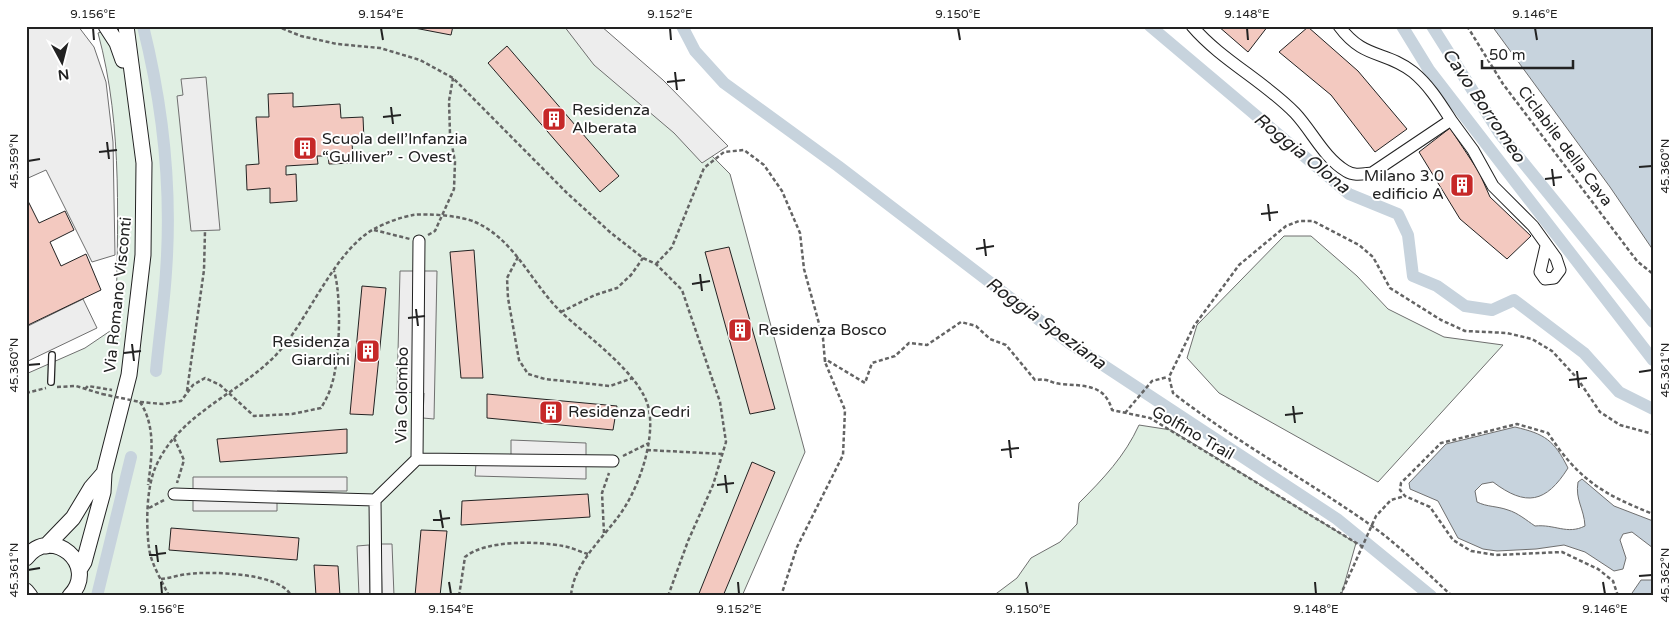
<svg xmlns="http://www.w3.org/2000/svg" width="1679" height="622" font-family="'Varela Round',sans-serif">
<rect width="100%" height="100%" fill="#fff"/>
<path fill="#e0efe3" stroke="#6f6f6f" d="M 116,26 L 583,26 L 730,174 L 805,452 L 742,596 L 26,596 L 26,374 L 85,348 L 116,327 C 117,229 124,128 98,33 Z
M 1284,236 L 1311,236 L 1357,276 L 1388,309 L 1444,337 L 1503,345 L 1378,482 L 1219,393 L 1187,358 L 1197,325 Z
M 1139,425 L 1171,430 L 1356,543 L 1341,596 L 993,596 L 1017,578 L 1031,558 L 1060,542 L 1077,524 L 1079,503 C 1103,479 1125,456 1139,425 Z"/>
<path fill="#ededed" stroke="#6f6f6f" d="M 26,26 L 78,26 L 94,47 L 106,82 L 113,142 L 115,255 L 92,262 L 46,170 L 26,179 Z
M 564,26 L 601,26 L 663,80 L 728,146 L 702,163 L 674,133 L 594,65 Z
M 206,77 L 220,230 L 191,231 L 177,96 L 183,95 L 181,79 Z
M 400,271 L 437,271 L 434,419 L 423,418 L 424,393 L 397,392 Z
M 83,299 L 97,328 L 26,362 L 26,327 Z
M 511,440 L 586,443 L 586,479 L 475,476 L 476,464 L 511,465 Z
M 193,477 L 347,477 L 347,491 L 277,491 L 277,511 L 193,511 Z
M 381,544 L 392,544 L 394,596 L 382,596 Z
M 369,545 L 370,596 L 359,596 L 357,546 Z"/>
<path fill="#c7d3dd" stroke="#6f6f6f" d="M 1492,26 L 1653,26 L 1653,250 L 1610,187 Z
M 1515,427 C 1545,434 1554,440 1568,468 C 1546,503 1526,507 1493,482 L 1482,484 L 1475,491 L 1477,502 C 1487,507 1497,506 1508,510 C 1518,513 1526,520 1535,526 C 1555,524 1567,535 1585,526 C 1584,508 1575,500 1578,482 L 1582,479 L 1614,506 L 1653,521 L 1653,548 L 1632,532 L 1623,534 L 1620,540 L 1626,558 L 1623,569 L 1614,571 L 1585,552 L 1564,545 L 1536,549 L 1497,551 L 1483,549 L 1458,538 L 1438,501 L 1410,489 L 1409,483 L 1446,444 Z
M 1641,580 L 1653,580 L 1653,596 L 1630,596 Z"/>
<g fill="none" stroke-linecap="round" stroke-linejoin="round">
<path stroke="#c7d3dd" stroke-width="12" d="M 143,26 C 163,106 172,190 166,272 C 164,305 159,338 156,371
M 682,26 L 695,51 L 724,83 L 838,166 L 1068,342 L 1337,519 L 1431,596
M 1150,26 L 1349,194 L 1398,214 L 1408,235 L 1413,276 L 1437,286 L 1465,306 L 1492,310 L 1514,300 L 1584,353 L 1619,392 L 1653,409
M 1402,26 L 1429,70 L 1653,360
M 1432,26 L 1500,134 L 1653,322
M 97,596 L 131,457"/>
</g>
<path fill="#f3c9c0" stroke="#222" d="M 404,26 L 453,26 L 451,35 Z
M 1218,26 L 1268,26 L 1248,52 Z
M 1308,27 L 1358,71 L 1407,129 L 1375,152 L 1331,95 L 1279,52 Z
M 507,46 L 619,176 L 600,192 L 488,63 Z
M 293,93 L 293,107 L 340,104 L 341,118 L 363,117 L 364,140 L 352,141 L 353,163 L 329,164 L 328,156 L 317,156 L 318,164 L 286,166 L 286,175 L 296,174 L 297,201 L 270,203 L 270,188 L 247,190 L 246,165 L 259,164 L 256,117 L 269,117 L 268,94 Z
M 1450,128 L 1479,172 L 1490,197 L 1531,236 L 1507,259 L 1460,219 L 1419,152 Z
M 26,197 L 39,223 L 65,211 L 74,230 L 50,242 L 61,266 L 86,254 L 101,290 L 26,326 Z
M 729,247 L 775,409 L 750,414 L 705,252 Z
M 474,250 L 483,378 L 461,378 L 450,252 Z
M 362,286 L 386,288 L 373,415 L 350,414 Z
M 487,394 L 617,406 L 613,430 L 487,418 Z
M 347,429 L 347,453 L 220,462 L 217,439 Z
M 752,462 L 775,472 L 723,596 L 698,596 Z
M 588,494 L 590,517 L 461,525 L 462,501 Z
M 171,528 L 299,538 L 297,560 L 169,550 Z
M 421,530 L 447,531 L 440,596 L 415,596 Z
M 314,565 L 338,566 L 340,596 L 316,596 Z"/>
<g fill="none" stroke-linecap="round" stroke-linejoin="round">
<g stroke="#222" stroke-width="8">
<path id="lane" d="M 51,382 L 52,355"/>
</g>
<g stroke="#222" stroke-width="13">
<path id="street" d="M 1192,26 C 1221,60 1264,81 1295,113 C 1312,131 1324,158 1346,171 C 1354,176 1362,174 1372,173 L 1451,120 C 1440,103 1429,85 1413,72 C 1385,50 1364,60 1339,26
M 1451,120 L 1473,150 L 1493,186 L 1533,226 L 1556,258 L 1560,270 L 1554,278 L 1545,279 L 1540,272 L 1546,246
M 417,459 L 613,461
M 174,494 L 375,500
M 376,596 L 375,500 L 417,459 L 419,241"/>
</g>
<g stroke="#222" stroke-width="17">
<path id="secondary" d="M 106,26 L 117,43 L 123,60
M 46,546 L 73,518 L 91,488 L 104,473
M 26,558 C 51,524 100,565 70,596
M 79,570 L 84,562 L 103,492 L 104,473 L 129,375 L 143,255 L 144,163 L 126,26
M 26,591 L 30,596"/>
</g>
<path stroke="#646464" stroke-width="2.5" stroke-dasharray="4 2.5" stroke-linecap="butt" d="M 276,26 L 301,36 L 337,44 L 380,48 L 420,60 L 453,78 L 567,193 L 611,233 L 643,258 L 656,264 L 682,290 L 720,402 L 726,442 L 713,485 L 688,541 L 668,596
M 1467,26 L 1503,84 L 1637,261 L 1653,274
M 374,230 L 410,239
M 428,235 L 435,231 L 454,189 L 455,162 L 450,134 L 449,101 L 453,78
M 518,257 L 507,278 L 508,298 L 519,360 L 528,374 L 545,379 L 610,386 L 633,378
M 656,264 L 672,247 L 704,168 L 724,152 L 744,150 L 764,165 L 782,191 L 800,233 L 804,269 L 823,338 L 825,362 L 845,410 L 843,455 L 797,547 L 781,596
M 561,312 L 595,295 L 617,288 L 631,275 L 643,258
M 825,362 L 825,359 L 865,383 L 872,363 L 895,356 L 909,343 L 927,345 L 961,322 L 976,326 L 990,339 L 1006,345 L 1035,380 C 1051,378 1049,383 1061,384 C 1084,386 1105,384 1112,410 L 1150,418 L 1363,547
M 57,387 L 76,386 L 102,394
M 85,389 L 88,386 L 112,390
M 187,391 L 204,270 L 205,231
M 26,393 L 46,388
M 140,402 L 163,404 L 181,401 L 193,385 L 205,378 L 220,385 L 254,416 L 292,414 L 321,408 C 325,401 329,394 331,387 C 340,361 342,297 334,271
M 140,402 C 156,426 152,457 148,485
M 1125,413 L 1152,381 L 1168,377
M 174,438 L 184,460 L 177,483
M 647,450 L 723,454
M 623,456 L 649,443
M 149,508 L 166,499
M 604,533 L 602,493 L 609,473
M 161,579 C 170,578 179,575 188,574 C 210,571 282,573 291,596
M 169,596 C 162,581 151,564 149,548 C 146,525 146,488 156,466 C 181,410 246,392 283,347 C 310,314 337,249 374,229 C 385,223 401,217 413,215 C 427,213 462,216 475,222 C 514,239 531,282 560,311 C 585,335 643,375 649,410 C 655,442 638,491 618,517 C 601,540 573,565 571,596
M 459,596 L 465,557 C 485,540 537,541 563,546 C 571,547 580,552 588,554
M 1340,596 L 1376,516 L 1391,500 L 1405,496
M 1452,596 C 1426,572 1401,547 1372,526 C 1307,480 1236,442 1173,393 L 1169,377 L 1194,326 L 1239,265 L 1286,226 L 1299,221 L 1313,221 L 1359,245 L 1373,257 L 1390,288 L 1441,320 L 1465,331 L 1507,333 L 1532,339 L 1552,351 L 1577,378 L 1600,412 L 1620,425 L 1653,434
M 1618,596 L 1613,581 L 1598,569 L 1562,552 L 1496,555 L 1471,551 L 1453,540 L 1430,507 L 1405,496 L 1400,490 L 1401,483 L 1441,443 L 1517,424 L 1548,433 C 1578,479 1602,494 1653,514"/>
<use href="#lane" stroke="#fff" stroke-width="5.5"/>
<use href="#street" stroke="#fff" stroke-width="11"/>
<use href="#secondary" stroke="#fff" stroke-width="15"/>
<path stroke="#646464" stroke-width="2.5" stroke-dasharray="4 2.5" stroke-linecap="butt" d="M 102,394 L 140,402"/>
</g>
<path fill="none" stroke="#222" stroke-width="2" d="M 93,28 L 94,40M 381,28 L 383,40M 670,28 L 671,40M 958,28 L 960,40M 1247,28 L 1248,40M 1535,28 L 1537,40M 675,72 L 677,90M 667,82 L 685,80M 391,107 L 393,124M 383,117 L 401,115M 107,142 L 109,159M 99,152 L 117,150M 28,161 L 40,159M 1639,167 L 1652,166M 1552,169 L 1554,186M 1545,179 L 1562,177M 1268,204 L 1270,221M 1261,214 L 1278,212M 984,239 L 986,256M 976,249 L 994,246M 700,274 L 702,291M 692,284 L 710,281M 416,309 L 418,326M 408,318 L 425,316M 132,344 L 134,361M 124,353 L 141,351M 28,365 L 40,364M 1577,371 L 1579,388M 1639,372 L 1652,370M 1569,380 L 1587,378M 1293,406 L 1295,423M 1285,415 L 1303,413M 1009,440 L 1011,458M 1001,450 L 1019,448M 725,475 L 727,493M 717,485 L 734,483M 440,510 L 443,528M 433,520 L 450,518M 156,545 L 158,562M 149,555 L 166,553M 28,570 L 40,568M 1639,576 L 1652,575M 161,582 L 162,594M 449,582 L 451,594M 738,582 L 739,594M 1026,582 L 1028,594M 1315,582 L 1316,594M 1603,582 L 1605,594"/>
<defs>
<g id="building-square" transform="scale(1.25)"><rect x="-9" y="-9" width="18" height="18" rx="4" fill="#c62828" stroke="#fff"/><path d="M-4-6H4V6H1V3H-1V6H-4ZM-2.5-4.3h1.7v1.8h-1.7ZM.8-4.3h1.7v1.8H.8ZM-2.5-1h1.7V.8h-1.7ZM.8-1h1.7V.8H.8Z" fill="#fff"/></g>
</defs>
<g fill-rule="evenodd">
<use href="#building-square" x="554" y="119"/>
<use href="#building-square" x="305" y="148"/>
<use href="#building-square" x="1462" y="185"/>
<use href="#building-square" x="740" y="330"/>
<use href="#building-square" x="368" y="351"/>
<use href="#building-square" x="551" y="412"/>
</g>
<g text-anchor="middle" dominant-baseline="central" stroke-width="4" stroke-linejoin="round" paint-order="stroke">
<g font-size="16" fill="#222" stroke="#fff" text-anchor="start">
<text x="572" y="110">Residenza<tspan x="572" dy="18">Alberata</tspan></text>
<text x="322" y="139">Scuola dell’Infanzia<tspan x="322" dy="18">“Gulliver” - Ovest</tspan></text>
<text x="1444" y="176" text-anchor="end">Milano 3.0<tspan x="1444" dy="18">edificio A</tspan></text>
<text x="758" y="330">Residenza Bosco</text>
<text x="350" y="342" text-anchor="end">Residenza<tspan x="350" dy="18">Giardini</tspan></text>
<text x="568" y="412">Residenza Cedri</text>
</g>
<g font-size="16" fill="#222" stroke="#fff">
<text transform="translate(1565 146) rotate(53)">Ciclabile della Cava</text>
<text transform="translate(118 295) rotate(-84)">Via Romano Visconti</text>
<text transform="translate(402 395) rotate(-89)">Via Colombo</text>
<text transform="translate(1193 433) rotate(30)">Golfino Trail</text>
</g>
<g font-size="18" font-style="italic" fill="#222" stroke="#fff">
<text transform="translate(1484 105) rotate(56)">Cavo Borromeo</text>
<text transform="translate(1302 153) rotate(39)">Roggia Olona</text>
<text transform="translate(1046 323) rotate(36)">Roggia Speziana</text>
</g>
</g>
<rect width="1679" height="622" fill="none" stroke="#ffffff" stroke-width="55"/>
<g transform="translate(62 62) rotate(173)" stroke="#ffffff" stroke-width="4" paint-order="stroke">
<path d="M0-4L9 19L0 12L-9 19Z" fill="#222222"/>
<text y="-8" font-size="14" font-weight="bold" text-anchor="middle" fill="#222222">N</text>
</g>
<path d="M1482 60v8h91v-8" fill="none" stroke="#222222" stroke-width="2.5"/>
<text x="1489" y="60" font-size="15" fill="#222222" stroke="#ffffff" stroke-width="4" paint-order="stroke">50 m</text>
<rect x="28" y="28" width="1624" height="566" fill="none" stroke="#222" stroke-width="2"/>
<g font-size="12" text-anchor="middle" fill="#222">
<text x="93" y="18">9.156°E</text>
<text x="381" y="18">9.154°E</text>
<text x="670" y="18">9.152°E</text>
<text x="958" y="18">9.150°E</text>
<text x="1247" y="18">9.148°E</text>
<text x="1535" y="18">9.146°E</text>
<text transform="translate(14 161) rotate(-90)" y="4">45.359°N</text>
<text transform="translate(1665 166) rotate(-90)" y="4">45.360°N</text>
<text transform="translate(14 365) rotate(-90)" y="4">45.360°N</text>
<text transform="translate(1665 370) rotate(-90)" y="4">45.361°N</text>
<text transform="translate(14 570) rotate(-90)" y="4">45.361°N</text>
<text transform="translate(1665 575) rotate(-90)" y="4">45.362°N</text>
<text x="162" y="613">9.156°E</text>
<text x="451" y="613">9.154°E</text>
<text x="739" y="613">9.152°E</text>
<text x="1028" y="613">9.150°E</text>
<text x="1316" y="613">9.148°E</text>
<text x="1605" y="613">9.146°E</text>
</g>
</svg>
